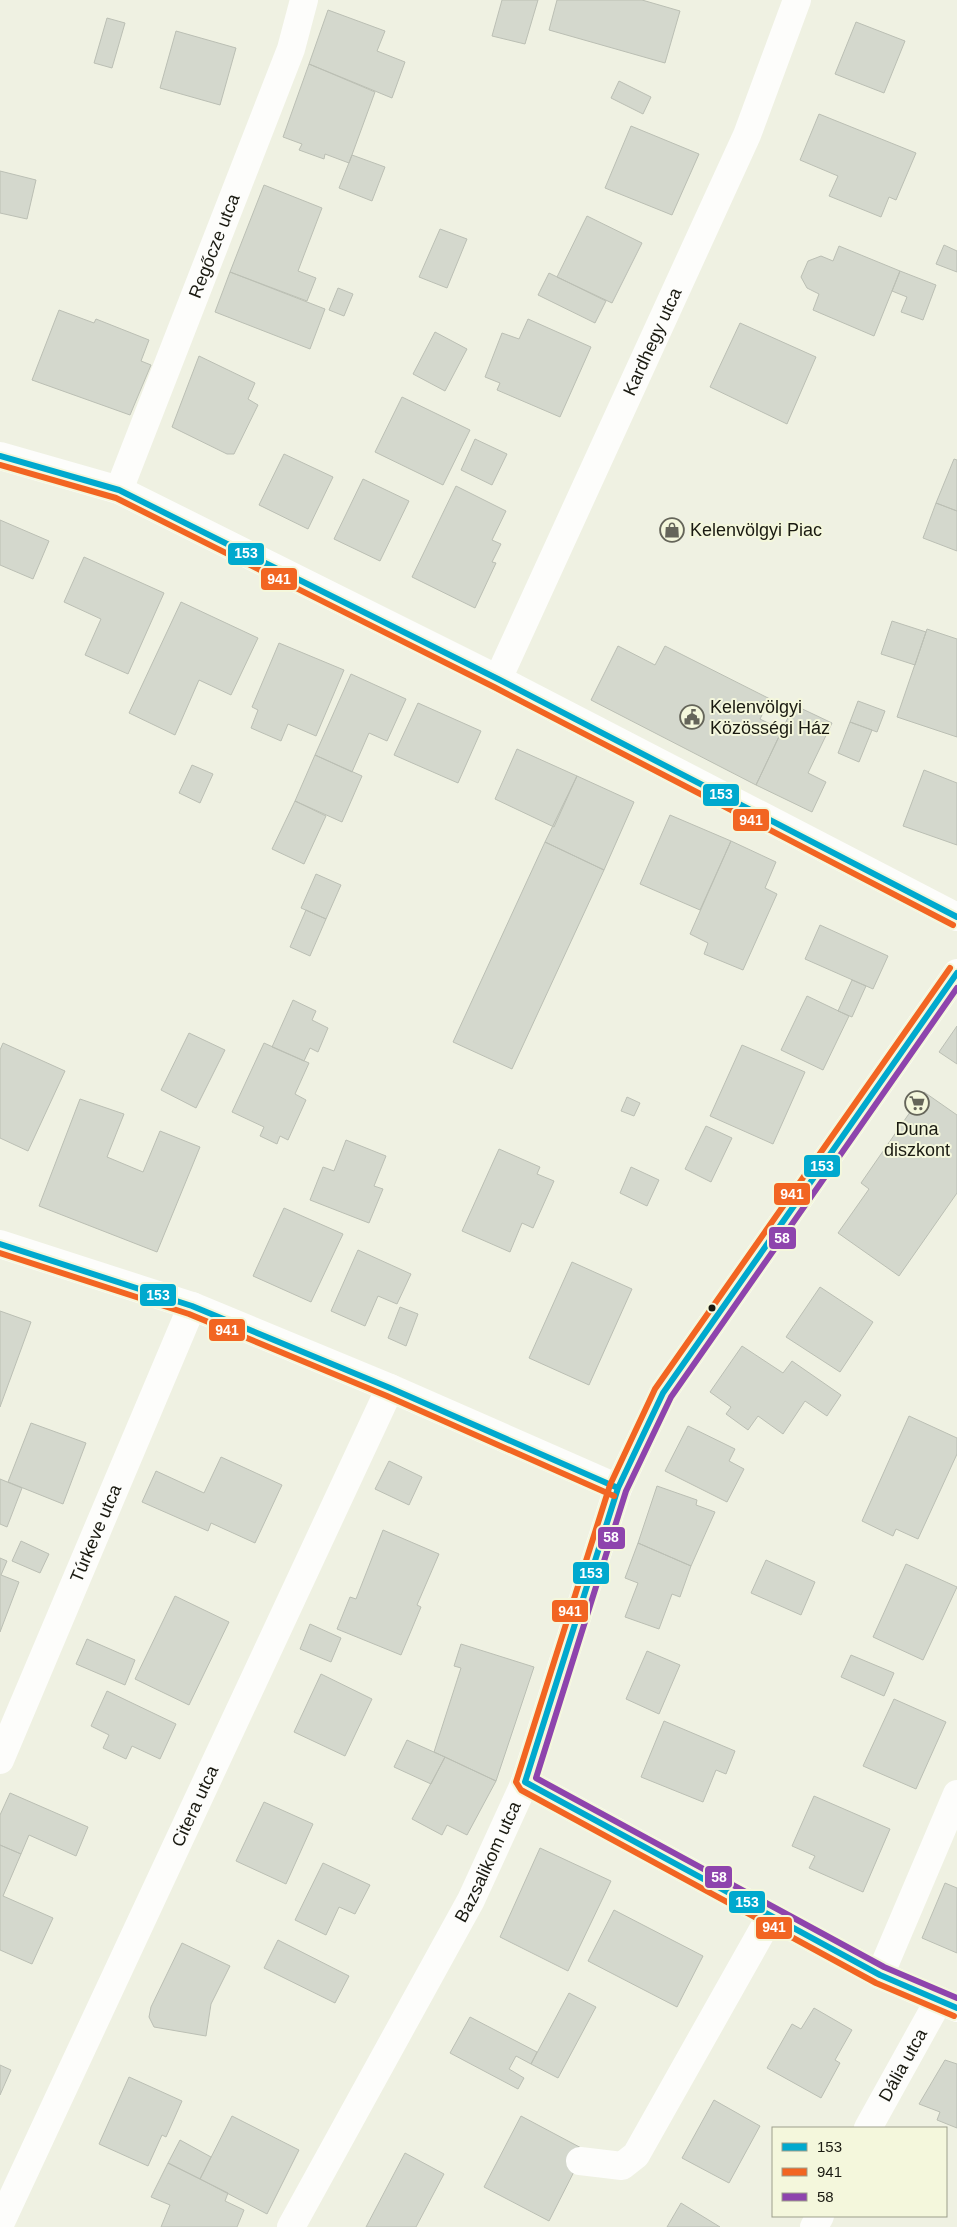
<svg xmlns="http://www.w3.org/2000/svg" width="957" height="2227" font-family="Arial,sans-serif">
<rect width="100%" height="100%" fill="#eff1e2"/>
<path fill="#d4d8cd" stroke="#bbbfb4" d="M 502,0 L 538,0 L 525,44 L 492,36 Z
M 557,0 L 642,0 L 680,11 L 665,63 L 549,30 Z
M 328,10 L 385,31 L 377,51 L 405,62 L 392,98 L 309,64 Z
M 107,18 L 125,23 L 112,68 L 94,63 Z
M 856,22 L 905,41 L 884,93 L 835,74 Z
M 176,31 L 236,48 L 220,105 L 160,88 Z
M 309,64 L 375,92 L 349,163 L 325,154 L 324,159 L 299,150 L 302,144 L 283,137 Z
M 619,81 L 651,97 L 643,114 L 611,98 Z
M 819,114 L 916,153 L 896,200 L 889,197 L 881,217 L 829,196 L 838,176 L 800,160 Z
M 631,126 L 699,154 L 672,215 L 605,188 Z
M 352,155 L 385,167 L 372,201 L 339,188 Z
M 0,171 L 36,180 L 27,219 L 0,213 Z
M 264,185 L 322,208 L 298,271 L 316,278 L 307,301 L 230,272 Z
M 587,216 L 642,243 L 612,303 L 557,277 Z
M 440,229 L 467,239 L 447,288 L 419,277 Z
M 944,245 L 957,251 L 957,272 L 936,264 Z
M 839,246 L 900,271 L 874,336 L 813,310 L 819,294 L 807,288 L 801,277 L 808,261 L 821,256 L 833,261 Z
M 900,271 L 936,285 L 923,320 L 901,312 L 907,297 L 892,291 Z
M 230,272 L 325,309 L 310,349 L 215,312 Z
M 549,273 L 606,301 L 595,323 L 538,295 Z
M 338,288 L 353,294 L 344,316 L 329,310 Z
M 59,310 L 94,323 L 96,319 L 149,340 L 141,361 L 151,365 L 130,415 L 32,380 Z
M 528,319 L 591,347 L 560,417 L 497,390 L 500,383 L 485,377 L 502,333 L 519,339 Z
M 740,323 L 816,357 L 787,424 L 710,387 Z
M 435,332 L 467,349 L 445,391 L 413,374 Z
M 199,356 L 255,383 L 248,399 L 258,405 L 234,454 L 227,454 L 172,427 Z
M 402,397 L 470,430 L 443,485 L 375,452 Z
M 475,439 L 507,454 L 492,485 L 461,470 Z
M 284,454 L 333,477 L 308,529 L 259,505 Z
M 954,459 L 957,460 L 957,511 L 936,503 Z
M 363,479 L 409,501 L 380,561 L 334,539 Z
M 456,486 L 506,511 L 492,540 L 501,544 L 492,562 L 496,563 L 475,608 L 412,577 Z
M 936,503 L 957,511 L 957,551 L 923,538 Z
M 0,520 L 49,541 L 33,579 L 0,565 Z
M 84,557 L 164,593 L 128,674 L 85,655 L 101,619 L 64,602 Z
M 181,602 L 258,638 L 231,695 L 199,680 L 175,735 L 129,713 Z
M 892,621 L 926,632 L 915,665 L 881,654 Z
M 927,629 L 957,639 L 957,737 L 897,717 Z
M 279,643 L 344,670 L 316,736 L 288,724 L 281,741 L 251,728 L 258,710 L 252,707 Z
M 618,646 L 655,665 L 665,646 L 770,699 L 760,719 L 782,730 L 756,785 L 591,700 Z
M 351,674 L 406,699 L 387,741 L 369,733 L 352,772 L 315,755 Z
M 858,701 L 885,711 L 877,732 L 850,722 Z
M 418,703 L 481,731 L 458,783 L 394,755 Z
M 794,705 L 832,723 L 808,773 L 826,782 L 812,812 L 756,785 Z
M 850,722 L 872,730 L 859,762 L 838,753 Z
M 517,749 L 577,776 L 554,827 L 495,799 Z
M 315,755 L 362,776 L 342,822 L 295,801 Z
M 192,765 L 213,774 L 200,803 L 179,793 Z
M 924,770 L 957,783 L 957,845 L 903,826 Z
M 577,776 L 634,802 L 604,870 L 545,842 Z
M 295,801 L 326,816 L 304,864 L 272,849 Z
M 670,815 L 731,841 L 700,910 L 640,884 Z
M 731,841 L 776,862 L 765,888 L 777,894 L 743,970 L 704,954 L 708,943 L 690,934 Z
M 545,842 L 604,870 L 512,1069 L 453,1042 Z
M 316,874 L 341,885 L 326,919 L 301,908 Z
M 306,910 L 326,919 L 310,956 L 290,947 Z
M 820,925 L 888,956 L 873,989 L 805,959 Z
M 852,980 L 866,986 L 852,1017 L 838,1011 Z
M 807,996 L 849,1016 L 823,1070 L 781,1050 Z
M 293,1000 L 316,1011 L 312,1020 L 328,1028 L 318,1052 L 310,1048 L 304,1061 L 272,1047 Z
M 957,1026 L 957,1064 L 939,1052 Z
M 189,1033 L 225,1050 L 196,1108 L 161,1090 Z
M 3,1043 L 65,1071 L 28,1151 L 0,1138 L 0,1050 Z
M 264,1043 L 309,1063 L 295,1094 L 306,1100 L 288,1140 L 280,1136 L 277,1144 L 260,1136 L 264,1127 L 232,1112 Z
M 742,1045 L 805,1072 L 773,1144 L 710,1116 Z
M 924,1092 L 957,1115 L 957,1193 L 899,1276 L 838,1233 L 869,1189 L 861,1183 Z
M 627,1097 L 640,1103 L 634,1116 L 621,1111 Z
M 80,1099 L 124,1114 L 107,1157 L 143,1172 L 160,1131 L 200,1147 L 157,1252 L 39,1206 Z
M 706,1126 L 732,1138 L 711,1182 L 685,1169 Z
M 346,1140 L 386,1156 L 374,1186 L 383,1189 L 369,1223 L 310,1200 L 323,1167 L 334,1171 Z
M 499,1149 L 540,1167 L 537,1174 L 554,1181 L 533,1228 L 522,1223 L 510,1252 L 462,1231 Z
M 631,1167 L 659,1180 L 647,1206 L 620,1193 Z
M 284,1208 L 343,1234 L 311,1302 L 253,1276 Z
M 358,1250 L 411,1274 L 397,1304 L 378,1296 L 365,1326 L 331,1311 Z
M 572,1262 L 632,1289 L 589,1385 L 529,1358 Z
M 820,1287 L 873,1322 L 840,1372 L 786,1337 Z
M 400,1307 L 418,1314 L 406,1346 L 388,1338 Z
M 0,1311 L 31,1322 L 0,1407 Z
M 742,1346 L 783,1373 L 792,1361 L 841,1395 L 827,1416 L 805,1401 L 783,1434 L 758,1416 L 748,1430 L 726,1414 L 731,1407 L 710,1392 Z
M 909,1416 L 957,1438 L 957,1454 L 918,1539 L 896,1529 L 893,1536 L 862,1521 Z
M 31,1423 L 86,1443 L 63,1504 L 8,1482 Z
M 688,1426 L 735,1449 L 729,1461 L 744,1469 L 727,1502 L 665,1471 Z
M 221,1457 L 282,1485 L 255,1543 L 211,1523 L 208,1531 L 142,1502 L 156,1471 L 204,1493 Z
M 389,1461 L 422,1477 L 409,1505 L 375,1489 Z
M 0,1479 L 22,1488 L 7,1527 L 0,1524 Z
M 657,1486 L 697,1500 L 696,1505 L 715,1512 L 691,1566 L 638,1543 Z
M 383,1530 L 439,1554 L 417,1605 L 421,1607 L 401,1655 L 337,1629 L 350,1597 L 356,1599 Z
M 21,1541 L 49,1554 L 40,1573 L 12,1561 Z
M 638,1543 L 691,1566 L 680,1597 L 672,1594 L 659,1629 L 625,1617 L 638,1583 L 625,1578 Z
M 0,1558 L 7,1561 L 1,1575 L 19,1582 L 0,1632 Z
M 766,1560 L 815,1582 L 801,1615 L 751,1593 Z
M 906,1564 L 957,1587 L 923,1660 L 873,1637 Z
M 175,1596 L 229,1622 L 189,1705 L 135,1679 Z
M 310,1624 L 341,1638 L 331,1662 L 300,1649 Z
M 87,1639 L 135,1660 L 125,1685 L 76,1664 Z
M 461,1644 L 534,1667 L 496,1781 L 434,1752 L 461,1668 L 454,1666 Z
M 647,1651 L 680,1665 L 659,1714 L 626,1699 Z
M 851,1655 L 894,1673 L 884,1696 L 841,1677 Z
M 321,1674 L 372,1699 L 345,1756 L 294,1732 Z
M 107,1691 L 176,1724 L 160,1759 L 132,1746 L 126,1759 L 103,1748 L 109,1735 L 91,1726 Z
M 894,1699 L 946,1722 L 916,1789 L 863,1766 Z
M 664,1721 L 735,1751 L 726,1774 L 716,1770 L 703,1802 L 641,1777 Z
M 407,1740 L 445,1757 L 431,1784 L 394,1767 Z
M 445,1757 L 496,1781 L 467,1835 L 447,1825 L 442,1835 L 412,1819 Z
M 10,1793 L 88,1827 L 76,1856 L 29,1835 L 21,1854 L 0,1845 L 0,1815 Z
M 814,1796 L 890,1829 L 863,1892 L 809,1868 L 815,1856 L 792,1846 Z
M 264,1802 L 313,1824 L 286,1884 L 236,1861 Z
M 0,1845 L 21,1854 L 3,1896 L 53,1918 L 32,1964 L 0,1950 Z
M 540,1848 L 611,1881 L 568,1971 L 500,1937 Z
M 323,1863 L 370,1885 L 355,1914 L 339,1907 L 326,1935 L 295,1920 Z
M 945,1883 L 957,1888 L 957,1953 L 922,1938 Z
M 614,1910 L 703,1956 L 677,2007 L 588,1961 Z
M 278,1940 L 349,1976 L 335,2003 L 264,1968 Z
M 182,1943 L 230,1966 L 211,2004 L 206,2036 L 154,2027 L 149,2017 L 151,2007 Z
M 569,1993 L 596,2007 L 558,2078 L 531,2064 Z
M 814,2008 L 852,2030 L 835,2060 L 840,2063 L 821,2098 L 767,2068 L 792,2024 L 801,2029 Z
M 470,2017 L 537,2052 L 531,2064 L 516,2056 L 509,2069 L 524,2078 L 518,2089 L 450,2053 Z
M 945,2060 L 957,2064 L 957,2128 L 937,2120 L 940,2112 L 919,2104 Z
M 0,2065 L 11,2070 L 0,2095 Z
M 129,2077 L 182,2101 L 166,2137 L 162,2135 L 148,2166 L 99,2144 Z
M 714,2100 L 760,2126 L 729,2183 L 682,2158 Z
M 232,2116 L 299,2150 L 267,2214 L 200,2179 Z
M 521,2116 L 585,2150 L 549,2221 L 484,2187 Z
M 180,2140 L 211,2157 L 200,2179 L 168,2163 Z
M 405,2153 L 444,2174 L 416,2227 L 366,2227 Z
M 168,2163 L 228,2193 L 225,2201 L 244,2210 L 237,2227 L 161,2227 L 170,2205 L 151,2197 Z
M 681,2203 L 720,2227 L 667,2227 Z"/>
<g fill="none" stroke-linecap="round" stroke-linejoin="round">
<g stroke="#fdfdfb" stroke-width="28">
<path d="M 0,456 L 119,490 L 498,679 L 957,917"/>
<path id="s1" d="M 119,490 L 291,49 L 304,0"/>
<path id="s2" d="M 498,679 L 747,135 L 797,0"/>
<path d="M 0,1244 L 192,1306 L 390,1388 L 618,1488"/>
<path id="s3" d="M 0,1760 L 192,1306"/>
<path d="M 525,1782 L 880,1975 L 957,2008"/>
<path d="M 880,1975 L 957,1794"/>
<path id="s4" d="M 868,2128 L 939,2000"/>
<path d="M 580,2161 L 622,2166 L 636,2155 L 770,1917"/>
<path id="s5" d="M 0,2224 L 390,1388"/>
<path id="s6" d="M 291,2227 L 471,1900 L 525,1782 L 618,1488 L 663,1393 L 957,973"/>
<path d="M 814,2227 L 820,2216"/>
</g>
<g stroke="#f4f7dc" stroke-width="10">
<path id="bus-1" d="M 0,456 L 119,490 L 498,679 L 957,917
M 957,973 L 663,1393 L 618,1488 L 525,1782 L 880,1975 L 957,2008
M 0,1244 L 192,1306 L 390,1388 L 618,1488"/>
</g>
<g stroke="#f4f7dc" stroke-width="10">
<path id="bus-2" d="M 0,465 L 116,498 L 494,687 L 953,925
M 950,968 L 655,1389 L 610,1485 L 516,1782 L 521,1790 L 876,1983 L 954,2016
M 0,1253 L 189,1314 L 387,1396 L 614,1496"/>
</g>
<g stroke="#f4f7dc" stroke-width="10">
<path id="bus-3" d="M 957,988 L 671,1397 L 626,1491 L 536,1778 L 884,1967 L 957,1998"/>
</g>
<use href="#bus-1" stroke="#00a9ce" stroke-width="6"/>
<use href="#bus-2" stroke="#f26522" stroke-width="6"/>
<use href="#bus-3" stroke="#8e44ad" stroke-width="6"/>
</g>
<defs>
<g id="shop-ring" transform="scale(1.25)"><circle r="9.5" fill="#f4f7dc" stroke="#65655a" stroke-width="1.5"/><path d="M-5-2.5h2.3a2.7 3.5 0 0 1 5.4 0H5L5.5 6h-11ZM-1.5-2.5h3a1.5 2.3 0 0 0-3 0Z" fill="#65655a"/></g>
<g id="civic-ring" transform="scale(1.25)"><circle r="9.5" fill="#f4f7dc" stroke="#65655a" stroke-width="1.5"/><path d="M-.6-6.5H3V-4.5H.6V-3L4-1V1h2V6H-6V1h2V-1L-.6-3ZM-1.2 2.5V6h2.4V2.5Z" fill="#65655a"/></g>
<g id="supermarket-ring" transform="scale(1.25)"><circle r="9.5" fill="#f4f7dc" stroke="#65655a" stroke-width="1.5"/><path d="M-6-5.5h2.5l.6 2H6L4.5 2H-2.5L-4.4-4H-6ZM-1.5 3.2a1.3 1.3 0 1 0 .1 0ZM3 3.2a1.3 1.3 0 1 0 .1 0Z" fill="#65655a"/></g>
</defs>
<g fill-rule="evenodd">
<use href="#shop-ring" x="672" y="530"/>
<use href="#civic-ring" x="692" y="717"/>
<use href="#supermarket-ring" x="917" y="1103"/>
</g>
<circle fill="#1a1a11" stroke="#f4f7dc" stroke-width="2" cx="712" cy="1308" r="4.5"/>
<g text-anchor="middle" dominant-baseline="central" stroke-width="4" stroke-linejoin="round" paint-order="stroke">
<g font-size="18" fill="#1a1a11" stroke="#f4f7dc">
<text stroke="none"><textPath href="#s1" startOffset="262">Regőcze utca</textPath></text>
<text stroke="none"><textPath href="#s2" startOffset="371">Kardhegy utca</textPath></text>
<text stroke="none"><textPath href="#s3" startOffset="246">Túrkeve utca</textPath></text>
<text stroke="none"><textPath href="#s5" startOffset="461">Citera utca</textPath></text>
<text stroke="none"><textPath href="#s6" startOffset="415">Bazsalikom utca</textPath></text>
<text stroke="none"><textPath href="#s4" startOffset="72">Dália utca</textPath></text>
</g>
<g font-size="18" fill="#1a1a11" stroke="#f4f7dc" text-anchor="start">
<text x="690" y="530">Kelenvölgyi Piac</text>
<text x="710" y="707">Kelenvölgyi<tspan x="710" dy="21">Közösségi Ház</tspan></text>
<text x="917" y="1129" text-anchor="middle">Duna<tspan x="917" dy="21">diszkont</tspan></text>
</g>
</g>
<g stroke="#f4f7dc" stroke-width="2">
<rect x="227" y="542" width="38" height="24" rx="5" fill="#00a9ce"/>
<rect x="260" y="567" width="38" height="24" rx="5" fill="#f26522"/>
<rect x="702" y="783" width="38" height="24" rx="5" fill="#00a9ce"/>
<rect x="732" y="808" width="38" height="24" rx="5" fill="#f26522"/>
<rect x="803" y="1154" width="38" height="24" rx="5" fill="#00a9ce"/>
<rect x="773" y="1182" width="38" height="24" rx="5" fill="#f26522"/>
<rect x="768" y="1226" width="29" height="24" rx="5" fill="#8e44ad"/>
<rect x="139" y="1283" width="38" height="24" rx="5" fill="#00a9ce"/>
<rect x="208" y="1318" width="38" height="24" rx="5" fill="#f26522"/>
<rect x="597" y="1526" width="29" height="24" rx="5" fill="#8e44ad"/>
<rect x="572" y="1561" width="38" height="24" rx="5" fill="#00a9ce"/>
<rect x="551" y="1599" width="38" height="24" rx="5" fill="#f26522"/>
<rect x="704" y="1865" width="29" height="24" rx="5" fill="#8e44ad"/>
<rect x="728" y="1890" width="38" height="24" rx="5" fill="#00a9ce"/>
<rect x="755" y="1916" width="38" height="24" rx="5" fill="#f26522"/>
</g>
<g font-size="14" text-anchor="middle" font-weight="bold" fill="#fff">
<text x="246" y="558">153</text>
<text x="279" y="584">941</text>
<text x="721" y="799">153</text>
<text x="751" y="825">941</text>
<text x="822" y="1171">153</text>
<text x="792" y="1199">941</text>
<text x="782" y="1243">58</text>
<text x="158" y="1300">153</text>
<text x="227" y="1335">941</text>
<text x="611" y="1542">58</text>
<text x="591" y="1578">153</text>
<text x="570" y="1616">941</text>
<text x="719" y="1882">58</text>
<text x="747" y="1907">153</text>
<text x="774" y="1932">941</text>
</g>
<rect x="772" y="2127" width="175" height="90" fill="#f4f7dc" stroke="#9d9f8b"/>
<rect x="782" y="2143" width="25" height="8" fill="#00a9ce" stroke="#9d9f8b"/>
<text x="817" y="2152" font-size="15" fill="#1a1a11">153</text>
<rect x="782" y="2168" width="25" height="8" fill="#f26522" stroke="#9d9f8b"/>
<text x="817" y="2177" font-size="15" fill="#1a1a11">941</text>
<rect x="782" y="2193" width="25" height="8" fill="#8e44ad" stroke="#9d9f8b"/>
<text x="817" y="2202" font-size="15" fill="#1a1a11">58</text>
</svg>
